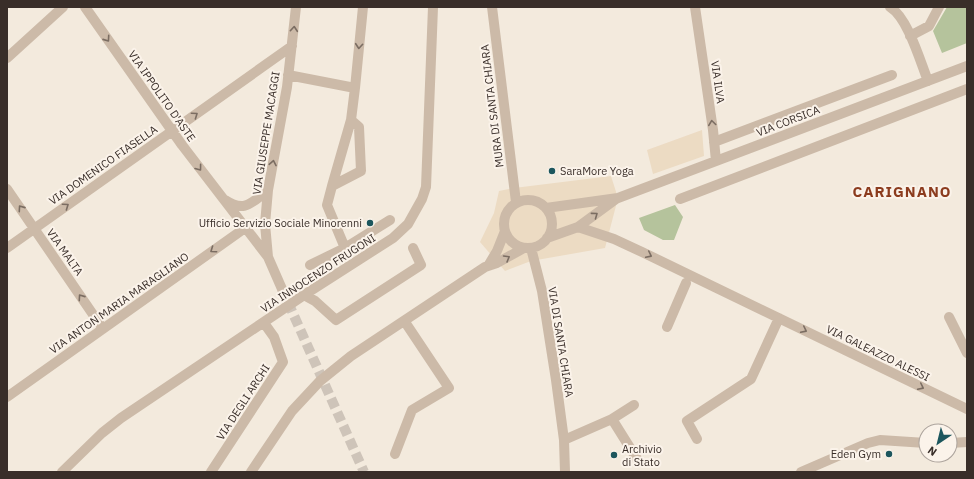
<svg xmlns="http://www.w3.org/2000/svg" width="974" height="479" font-family="'IBM Plex Sans',sans-serif">
<rect width="100%" height="100%" fill="#f3eadd"/>
<path fill="#b5c39c" d="M 947,7 L 967,7 L 967,43 L 942,53 L 933,31 Z
M 675,205 L 683,217 L 674,240 L 663,240 L 644,230 L 639,218 Z"/>
<path fill="#ecdbc3" d="M 702,130 L 704,156 L 653,174 L 647,150 Z
M 611,176 L 618,198 L 605,248 L 531,261 L 505,271 L 480,242 L 494,213 L 499,191 L 514,188 Z"/>
<g fill="none" stroke-linecap="round" stroke-linejoin="round">
<path stroke="#cec4b9" stroke-width="10" stroke-dasharray="10 5" stroke-linecap="butt" d="M 282,289 L 364,472"/>
<path stroke="#ccbaa8" stroke-width="10" d="M 85,7 L 182,145 L 268,257 L 282,289
M 492,7 L 516,202
M 695,7 L 713,130 L 716,161
M 890,7 C 908,18 920,61 928,81
M 910,36 L 929,26 L 939,7
M 7,58 L 63,7
M 288,75 L 355,88 L 363,7
M 351,120 L 359,127 L 361,171 L 332,186 L 351,120 L 355,88
M 714,142 L 892,75
M 332,186 L 327,205 L 345,248
M 7,189 L 103,329
M 680,199 L 967,89
M504 224a24 24 0 1 1 48 0a24 24 0 1 1-48 0Z
M 225,200 C 245,213 251,203 268,190
M 546,208 L 618,198 L 967,66
M 578,227 L 614,239 L 642,252 L 967,409
M 547,238 L 578,227 L 616,199
M 7,248 L 292,46
M 531,248 L 542,291 L 556,380 L 564,440 L 565,472
M 268,257 L 265,224 L 268,190 L 287,87 L 296,7
M 310,265 L 345,248 L 390,220
M 488,266 L 497,251 L 505,231
M 304,295 L 315,301 L 336,320 L 421,265 L 413,248
M 949,317 L 967,353
M 667,327 L 686,283
M 7,397 L 245,228
M 612,419 L 634,405
M 697,439 L 687,421 L 751,379 L 779,318
M 564,440 L 612,419 L 637,459
M 950,443 L 967,442
M 395,454 L 412,410 L 449,388 L 405,322
M 62,472 L 102,433 L 121,418 L 304,295 L 393,238 L 408,224 L 422,199 L 426,187 L 433,7
M 211,472 L 283,362 L 274,337 L 264,323
M 251,472 L 292,411 L 320,381 L 351,356 L 485,267 L 497,263 L 524,248
M 801,472 L 868,443 L 880,440 L 926,443"/>
</g>
<defs><path id="oneway-chevron" d="M-2-3.5L2.5 0L-2 3.5" fill="none" stroke-width="1.6" stroke-linecap="round" stroke-linejoin="round"/></defs>
<g stroke="#7b6d62">
<use href="#oneway-chevron" transform="translate(294 29) rotate(-85)"/>
<use href="#oneway-chevron" transform="translate(107 39) rotate(55)"/>
<use href="#oneway-chevron" transform="translate(359 46) rotate(95)"/>
<use href="#oneway-chevron" transform="translate(195 115) rotate(-35)"/>
<use href="#oneway-chevron" transform="translate(712 123) rotate(-98)"/>
<use href="#oneway-chevron" transform="translate(273 163) rotate(-79)"/>
<use href="#oneway-chevron" transform="translate(199 168) rotate(53)"/>
<use href="#oneway-chevron" transform="translate(66 206) rotate(-35)"/>
<use href="#oneway-chevron" transform="translate(21 208) rotate(-125)"/>
<use href="#oneway-chevron" transform="translate(595 215) rotate(-36)"/>
<use href="#oneway-chevron" transform="translate(213 250) rotate(145)"/>
<use href="#oneway-chevron" transform="translate(649 255) rotate(26)"/>
<use href="#oneway-chevron" transform="translate(507 258) rotate(-30)"/>
<use href="#oneway-chevron" transform="translate(81 297) rotate(-125)"/>
<use href="#oneway-chevron" transform="translate(804 330) rotate(26)"/>
<use href="#oneway-chevron" transform="translate(921 387) rotate(26)"/>
</g>
<g fill="#1c565d" stroke="#fbf3ea" stroke-width="1.5">
<circle cx="552" cy="171" r="4"/>
<circle cx="370" cy="223" r="4"/>
<circle cx="889" cy="454" r="4"/>
<circle cx="614" cy="455" r="4"/>
</g>
<g text-anchor="middle" dominant-baseline="central" stroke-width="4" stroke-linejoin="round" paint-order="stroke">
<g font-size="11" fill="#392e29" stroke="#fbf3ea">
<text transform="translate(718 82) rotate(82)">VIA ILVA</text>
<text transform="translate(162 96) rotate(55)">VIA IPPOLITO D'ASTE</text>
<text transform="translate(492 106) rotate(-97)">MURA DI SANTA CHIARA</text>
<text transform="translate(788 121) rotate(-21)">VIA CORSICA</text>
<text transform="translate(266 133) rotate(-81)">VIA GIUSEPPE MACAGGI</text>
<text transform="translate(103 165) rotate(-35)">VIA DOMENICO FIASELLA</text>
<text transform="translate(65 252) rotate(55)">VIA MALTA</text>
<text transform="translate(318 273) rotate(-33)">VIA INNOCENZO FRUGONI</text>
<text transform="translate(119 303) rotate(-35)">VIA ANTON MARIA MARAGLIANO</text>
<text transform="translate(561 342) rotate(81)">VIA DI SANTA CHIARA</text>
<text transform="translate(878 353) rotate(26)">VIA GALEAZZO ALESSI</text>
<text transform="translate(243 402) rotate(-57)">VIA DEGLI ARCHI</text>
</g>
<g font-size="11" fill="#392e29" stroke="#fbf3ea" text-anchor="start">
<text x="560" y="171">SaraMore Yoga</text>
<text x="362" y="223" text-anchor="end">Ufficio Servizio Sociale Minorenni</text>
<text x="622" y="449">Archivio<tspan x="622" dy="13">di Stato</tspan></text>
<text x="881" y="454" text-anchor="end">Eden Gym</text>
</g>
<g font-size="15" font-weight="bold" letter-spacing="1" fill="#8c3c1e" stroke="#fbf3ea">
<text x="902" y="191">CARIGNANO</text>
</g>
</g>
<rect width="974" height="479" fill="none" stroke="#392e29" stroke-width="16"/>
<g transform="translate(938 443) rotate(215)"><circle r="19" fill="#fbf3ea" stroke="#ada49d"/>
<path d="M0-3L7 15L0 10L-7 15Z" fill="#1c565d"/>
<text y="-6" font-size="11" font-weight="bold" text-anchor="middle" fill="#392e29">N</text>
</g>
</svg>
